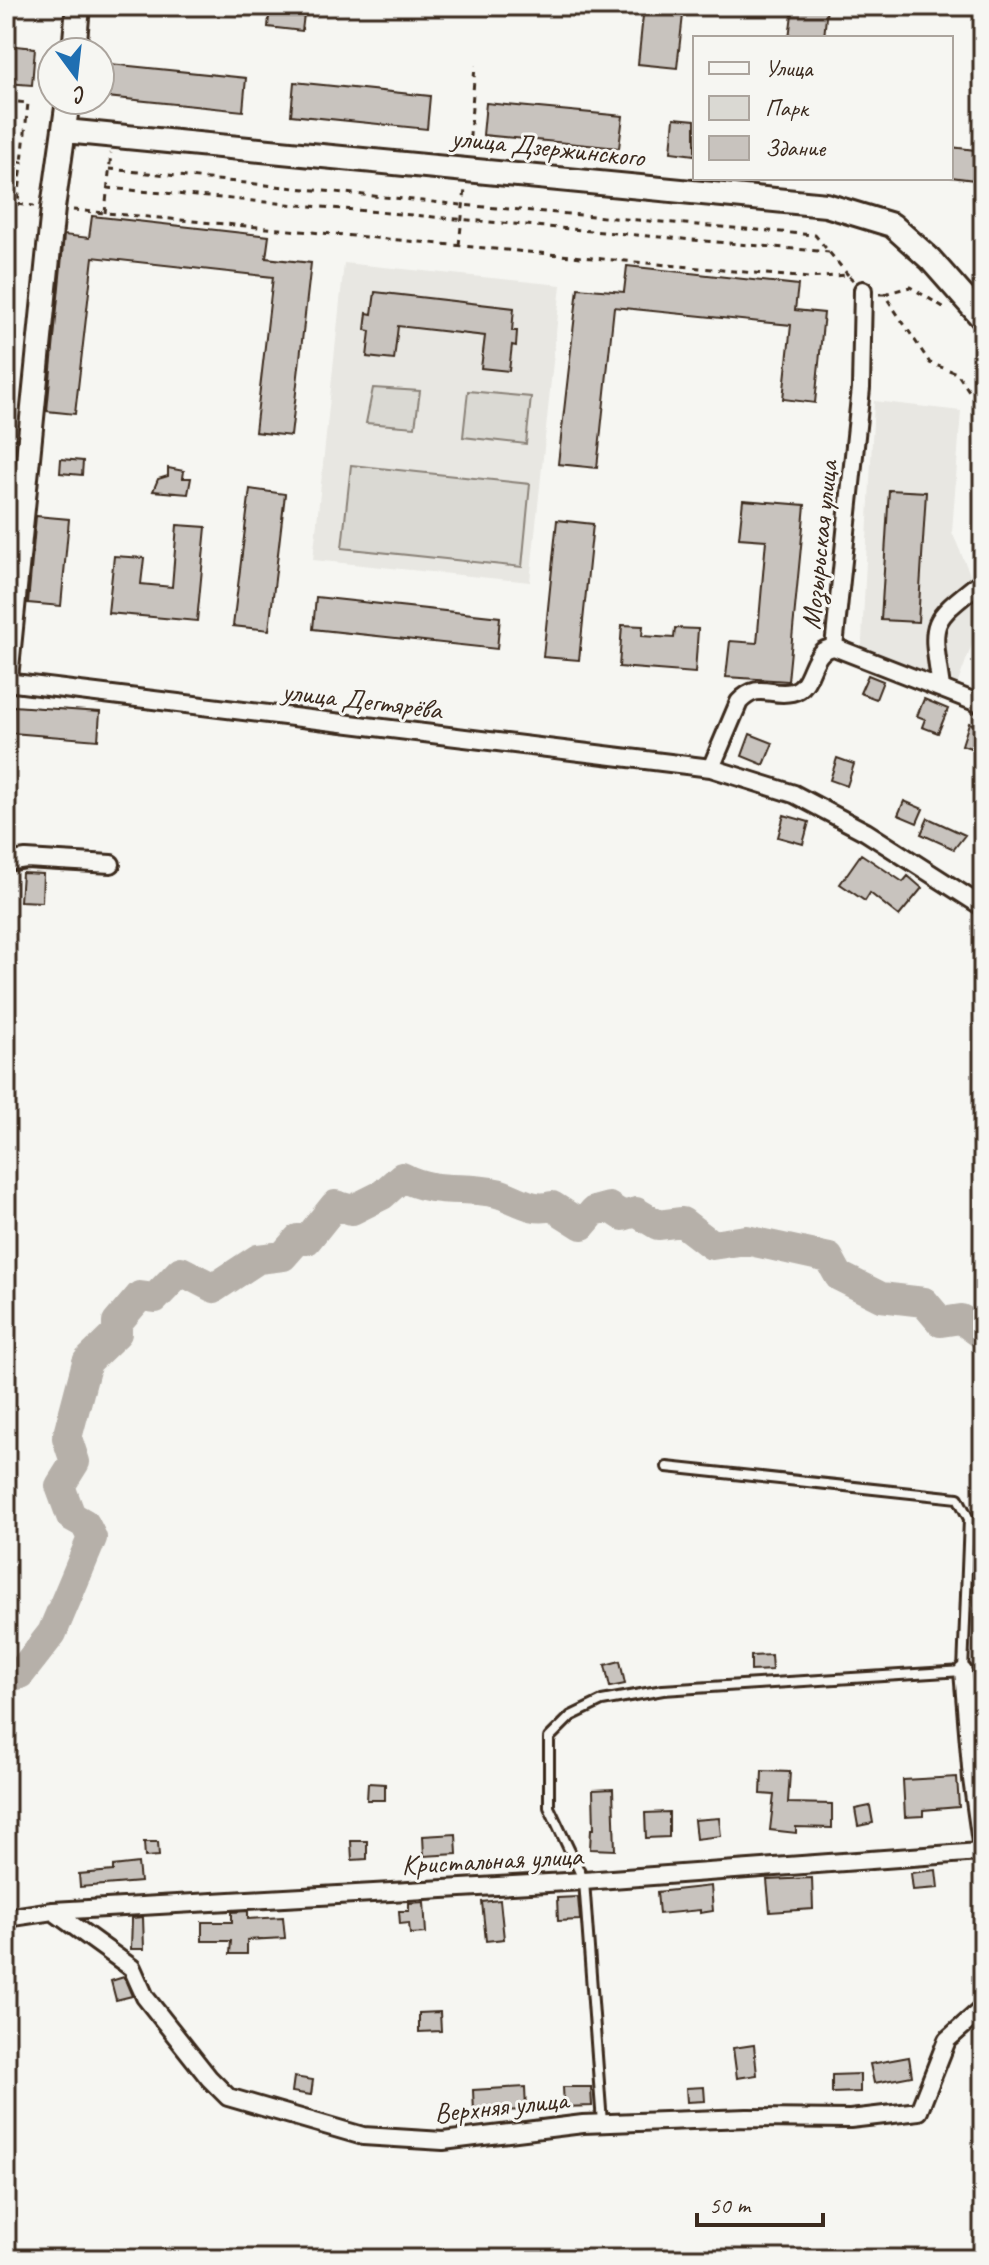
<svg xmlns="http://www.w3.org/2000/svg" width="989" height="2265" font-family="Caveat,sans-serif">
<rect width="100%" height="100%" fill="#f6f6f2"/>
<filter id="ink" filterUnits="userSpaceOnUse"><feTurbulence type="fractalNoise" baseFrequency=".0125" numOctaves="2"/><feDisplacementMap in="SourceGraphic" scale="16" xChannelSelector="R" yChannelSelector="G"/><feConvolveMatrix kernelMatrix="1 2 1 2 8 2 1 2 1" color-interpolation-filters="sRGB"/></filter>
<g filter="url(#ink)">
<path fill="#e8e7e2" d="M 344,263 L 561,285 L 530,582 L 313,560 Z
M 874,401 L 961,411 L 952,532 L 983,605 L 983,615 L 957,685 L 861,660 Z
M 6,2244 L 17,2246 L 31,2259 L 6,2259 Z"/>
<path fill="#dad9d3" stroke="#8a8278" stroke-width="2" d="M 373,388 L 420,391 L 415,427 L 366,423 Z
M 468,391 L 531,397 L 526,444 L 463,437 Z
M 351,465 L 530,484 L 522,567 L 342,548 Z"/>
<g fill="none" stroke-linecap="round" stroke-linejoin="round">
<path stroke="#b6b0a9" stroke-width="30" d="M 6,1678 L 20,1674 L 52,1633 L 92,1538 L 85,1524 L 71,1516 L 60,1486 L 75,1462 L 67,1438 L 87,1362 L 117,1333 L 117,1323 L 140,1296 L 155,1298 L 181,1271 L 214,1288 L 258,1259 L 283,1256 L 298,1239 L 307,1240 L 335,1205 L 352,1210 L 382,1195 L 402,1177 C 436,1195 463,1185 497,1193 C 516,1198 531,1212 552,1206 L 582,1225 L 594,1211 L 609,1207 L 623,1216 L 636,1212 L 658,1225 L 682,1222 L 712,1245 L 746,1240 L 829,1258 L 839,1276 L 881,1297 L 924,1302 L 941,1322 L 961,1319 L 983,1335"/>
</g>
<path fill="#c8c3be" stroke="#3b2a1e" stroke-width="2" d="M 270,6 L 305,6 L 302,31 L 268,27 Z
M 644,6 L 684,6 L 677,68 L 638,64 Z
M 793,6 L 827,6 L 824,38 L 789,38 Z
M 6,45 L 35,48 L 32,85 L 6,83 Z
M 110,64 L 246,78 L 243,111 L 107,97 Z
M 294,82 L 430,96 L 427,129 L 291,115 Z
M 486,103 L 623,116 L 619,148 L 483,135 Z
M 674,118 L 695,120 L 695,155 L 671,152 Z
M 951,147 L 983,151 L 983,181 L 951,177 Z
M 92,216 L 269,236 L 266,258 L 311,263 L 291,436 L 255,432 L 273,277 L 93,257 L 75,414 L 47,411 L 64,235 L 89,238 Z
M 627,266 L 798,285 L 795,310 L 824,313 L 815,403 L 783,399 L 791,325 L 614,307 L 597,468 L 558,464 L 578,288 L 624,292 Z
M 375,292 L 514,308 L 512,331 L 517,331 L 516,346 L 512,345 L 509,371 L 481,368 L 485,336 L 398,326 L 394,360 L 367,357 L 370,331 L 365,330 L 367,313 L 372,314 Z
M 61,459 L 83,461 L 82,475 L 60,473 Z
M 168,468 L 184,471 L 183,478 L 191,478 L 188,494 L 153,491 L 158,479 L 168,476 Z
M 250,489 L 285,494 L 269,630 L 233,626 Z
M 889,490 L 926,492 L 918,622 L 881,620 Z
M 743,500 L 805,505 L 788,681 L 726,677 L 730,641 L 757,643 L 766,540 L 739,538 Z
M 36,516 L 69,519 L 61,606 L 28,603 Z
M 557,520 L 593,524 L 579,660 L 543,657 Z
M 177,525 L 206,527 L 197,621 L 108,613 L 114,556 L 144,558 L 141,584 L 172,587 Z
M 316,597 L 500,617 L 497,649 L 313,629 Z
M 622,625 L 643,626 L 642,636 L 674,638 L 675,628 L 698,629 L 695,673 L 619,667 Z
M 868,675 L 883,681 L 876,699 L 860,693 Z
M 924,699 L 948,709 L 938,733 L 922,727 L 925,719 L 917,716 Z
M 13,706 L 100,712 L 98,740 L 12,733 Z
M 969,723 L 983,727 L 983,752 L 962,745 Z
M 750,734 L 773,743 L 764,765 L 742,756 Z
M 837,758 L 854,764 L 847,786 L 830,780 Z
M 904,801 L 923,809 L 917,823 L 898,815 Z
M 784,815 L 809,822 L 803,844 L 778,837 Z
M 928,818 L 965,835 L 954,849 L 921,834 Z
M 861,854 L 903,882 L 908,876 L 922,888 L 899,916 L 870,893 L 865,901 L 840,884 Z
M 22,873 L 43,874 L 42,902 L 20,901 Z
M 771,1655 L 772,1670 L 751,1671 L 751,1656 Z
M 620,1661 L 625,1684 L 610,1687 L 605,1665 Z
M 762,1771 L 790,1772 L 788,1803 L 832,1804 L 832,1828 L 796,1827 L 796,1833 L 770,1830 L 774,1795 L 761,1794 Z
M 957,1777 L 959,1807 L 923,1810 L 923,1816 L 905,1817 L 903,1780 Z
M 368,1783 L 385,1784 L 385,1800 L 367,1800 Z
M 613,1789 L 615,1850 L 590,1849 L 591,1829 L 594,1829 L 593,1790 Z
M 870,1806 L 873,1823 L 858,1826 L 855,1809 Z
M 669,1812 L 669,1837 L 646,1838 L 645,1813 Z
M 719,1818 L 721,1836 L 696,1839 L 694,1820 Z
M 456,1834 L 457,1854 L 424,1856 L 423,1836 Z
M 351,1841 L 367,1841 L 367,1859 L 352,1860 Z
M 144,1842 L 158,1842 L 159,1856 L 145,1857 Z
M 138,1863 L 140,1882 L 80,1887 L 79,1874 L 113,1871 L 113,1866 Z
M 936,1870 L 938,1888 L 913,1890 L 911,1873 Z
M 812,1878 L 813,1909 L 770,1912 L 767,1880 Z
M 711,1886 L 713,1911 L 700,1913 L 700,1910 L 659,1914 L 657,1892 Z
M 578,1897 L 580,1920 L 558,1921 L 557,1898 Z
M 500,1900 L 504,1939 L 486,1941 L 482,1902 Z
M 424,1902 L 426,1933 L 410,1934 L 409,1923 L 400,1924 L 399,1911 L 409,1911 L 409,1903 Z
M 248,1911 L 248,1919 L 283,1917 L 285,1938 L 247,1940 L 247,1954 L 230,1954 L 231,1941 L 202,1941 L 202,1922 L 232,1922 L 232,1912 Z
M 143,1917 L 144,1949 L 131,1949 L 132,1918 Z
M 124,1977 L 132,1996 L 116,2000 L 111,1981 Z
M 440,2012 L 441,2031 L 419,2032 L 419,2013 Z
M 754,2045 L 757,2075 L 737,2078 L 733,2048 Z
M 909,2057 L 912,2076 L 874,2083 L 870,2064 Z
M 860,2074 L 860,2092 L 832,2093 L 832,2075 Z
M 294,2077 L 313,2080 L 311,2095 L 292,2092 Z
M 525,2087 L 526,2110 L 474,2112 L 473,2090 Z
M 563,2087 L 591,2087 L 592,2106 L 564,2107 Z
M 704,2087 L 705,2101 L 687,2102 L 686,2088 Z"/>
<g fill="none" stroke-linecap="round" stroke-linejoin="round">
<g stroke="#3b2a1e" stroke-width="14">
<path id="lane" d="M 602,2123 L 584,1881 L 549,1807 L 549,1738 L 571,1716 L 602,1701 L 663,1690 L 963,1671 L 969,1519 L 958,1498 L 667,1467"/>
</g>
<g stroke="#3b2a1e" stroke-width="22">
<path id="street" d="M 863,290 L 861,388 L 834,647 L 983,705
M 6,682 L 711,768 L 794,794 L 866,832 L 983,907
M 941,687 C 931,618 928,624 983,580
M 711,768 L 739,702 C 759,681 770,697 792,692 C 811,688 810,662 822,652 C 825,649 830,648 834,647
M 6,862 L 26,859 L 111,864
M 963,1671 L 972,1779 L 983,1857
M 53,1911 L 132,1968 L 145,1997 L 209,2078 L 228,2097 L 363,2136 L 443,2141 L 583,2124 L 747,2118 L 850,2119 L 919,2111 L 947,2040 L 983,2008
M 6,1918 L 53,1911 L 584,1881 L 980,1852"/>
</g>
<g stroke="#3b2a1e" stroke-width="28">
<path id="secondary" d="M 74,52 L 78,6
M 65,131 L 826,205 L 892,225 L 930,259 L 983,319
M 6,678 L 53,208 L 68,100"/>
</g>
<path stroke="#3b2a1e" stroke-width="3" stroke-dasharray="6 6" stroke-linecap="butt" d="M 6,101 L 28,103 L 22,162
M 469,149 L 475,65
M 6,160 L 22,162 L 18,204
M 109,169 L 462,205 L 815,235 L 848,275
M 6,175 L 22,176
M 107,188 L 829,252
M 6,203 L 34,206
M 73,210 L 809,278 L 848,275 L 853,280
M 105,213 L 111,153
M 459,245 L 465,189
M 879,294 L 884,294 L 930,363 L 957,373 L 983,412
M 884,294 L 910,287 L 945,308"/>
<use href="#lane" stroke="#f6f6f2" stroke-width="8"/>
<use href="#street" stroke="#f6f6f2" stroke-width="16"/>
<use href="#secondary" stroke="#f6f6f2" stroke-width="22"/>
</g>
</g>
<g text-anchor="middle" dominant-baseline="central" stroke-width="6" stroke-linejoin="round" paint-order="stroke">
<g font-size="28" fill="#3b2a1e" stroke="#f6f6f2">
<text transform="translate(548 147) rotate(6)">улица Дзержинского</text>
<text transform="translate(819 545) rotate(-84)">Мозырьская улица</text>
<text transform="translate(362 700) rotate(7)">улица Дегтярёва</text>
<text transform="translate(492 1860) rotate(-3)">Кристальная улица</text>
<text transform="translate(501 2106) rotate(-6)">Верхняя улица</text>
</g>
</g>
<rect width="989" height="2265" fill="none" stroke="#f6f6f2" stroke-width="32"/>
<rect x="16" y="16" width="957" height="2233" fill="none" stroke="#3b2a1e" stroke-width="3" filter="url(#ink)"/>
<rect x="693" y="36" width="260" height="144" fill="#f6f6f2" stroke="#aba49d" stroke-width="2"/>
<rect x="709" y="62" width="40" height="12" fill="#f6f6f2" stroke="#aba49d" stroke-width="2"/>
<text x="765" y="76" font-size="24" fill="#3b2a1e">Улица</text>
<rect x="709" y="96" width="40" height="24" fill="#dad9d3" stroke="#aba49d" stroke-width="2"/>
<text x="765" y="116" font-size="24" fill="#3b2a1e">Парк</text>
<rect x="709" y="136" width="40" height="24" fill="#c8c3be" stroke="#aba49d" stroke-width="2"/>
<text x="765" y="156" font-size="24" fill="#3b2a1e">Здание</text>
<g transform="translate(76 76) rotate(165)"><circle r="38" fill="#f6f6f2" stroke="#aba49d" stroke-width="2"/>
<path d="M0-6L14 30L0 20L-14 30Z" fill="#1f6fb2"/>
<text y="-12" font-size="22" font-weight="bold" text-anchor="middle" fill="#3b2a1e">С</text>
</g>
<path d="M697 2213v12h126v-12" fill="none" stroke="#3b2a1e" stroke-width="4"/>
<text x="709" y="2213" font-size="24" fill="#3b2a1e" stroke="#f6f6f2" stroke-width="6" paint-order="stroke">50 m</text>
</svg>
